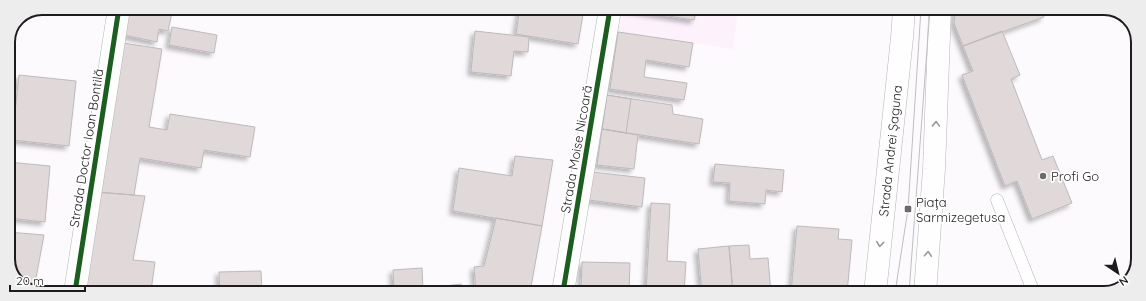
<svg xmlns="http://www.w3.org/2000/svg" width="1146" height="301" font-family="Quicksand,sans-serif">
<defs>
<filter id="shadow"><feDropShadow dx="-3.5" dy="3.5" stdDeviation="2" flood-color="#0004"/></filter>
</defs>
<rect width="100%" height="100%" fill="#fcfafd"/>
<path fill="#fdf1fb" d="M 623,9 L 738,9 L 733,49 L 618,32 Z"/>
<path fill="#e1d8d9" stroke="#bcbabb" filter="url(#shadow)" d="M 124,8 L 173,8 L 168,31 L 159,29 L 157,42 L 119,34 Z
M 520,8 L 540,10 L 540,9 L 584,9 L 578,44 L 516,34 Z
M 625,9 L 697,9 L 694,20 Z
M 956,9 L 1004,9 L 1004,12 L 1012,9 L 1041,9 L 1044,17 L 963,46 L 954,23 Z
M 172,27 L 217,35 L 214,53 L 169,45 Z
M 475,31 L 529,37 L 528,52 L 514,51 L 511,76 L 471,72 Z
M 1002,31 L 1020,75 L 1011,79 L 1042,160 L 1053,156 L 1072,203 L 1032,219 L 1017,181 L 1005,186 L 962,75 L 973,71 L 963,46 Z
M 618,32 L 693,43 L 689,67 L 646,60 L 644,77 L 687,83 L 684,100 L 610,89 Z
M 123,43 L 162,49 L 149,127 L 167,130 L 170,114 L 255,127 L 250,157 L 204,150 L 201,168 L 140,158 L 134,195 L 96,192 Z
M 19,75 L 76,81 L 69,146 L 12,140 Z
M 607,95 L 672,105 L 673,114 L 703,119 L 699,144 L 602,129 Z
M 607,95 L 631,99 L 626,133 L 602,129 Z
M 602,129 L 638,135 L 634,169 L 597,165 Z
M 515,156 L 553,160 L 542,226 L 453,211 L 459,168 L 512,176 Z
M 8,162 L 50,166 L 45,222 L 8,218 Z
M 715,164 L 784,170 L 782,192 L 766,190 L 765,204 L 729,201 L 730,183 L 713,182 Z
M 592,172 L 645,178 L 642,207 L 589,200 Z
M 96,192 L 145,196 L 133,260 L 155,262 L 151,291 L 119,289 L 119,292 L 86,292 Z
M 651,203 L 670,204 L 667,261 L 686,262 L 684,293 L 646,293 Z
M 496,218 L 542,226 L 530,292 L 476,292 L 474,267 L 484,266 Z
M 797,226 L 839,229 L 838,239 L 852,240 L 847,293 L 791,293 Z
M 8,232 L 44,235 L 35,283 L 17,282 L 8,263 Z
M 749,245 L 750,259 L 768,258 L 771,293 L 733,293 L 729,246 Z
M 729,246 L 733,293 L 702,293 L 698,249 Z
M 582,262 L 630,263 L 629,293 L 581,292 Z
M 422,268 L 423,292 L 354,292 L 394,290 L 393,270 Z
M 261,271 L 262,292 L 220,292 L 219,272 Z
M 461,284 L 464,291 L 476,291 L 476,292 L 423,292 L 423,289 Z"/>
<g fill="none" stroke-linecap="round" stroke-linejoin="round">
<g stroke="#b5b3b6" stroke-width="13">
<path id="service" d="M 997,200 L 1034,293"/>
</g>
<g stroke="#b5b3b6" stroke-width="23">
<path id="minor" d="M 75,292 L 119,8
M 563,292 L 610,9"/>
</g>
<g stroke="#b5b3b6" stroke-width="23">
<g id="primary">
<path id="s1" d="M 875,293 L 902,38 L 904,9"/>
<path d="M 925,293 L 934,169 L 940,9"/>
</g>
</g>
<use href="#service" stroke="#fffeff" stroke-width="12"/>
<use href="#minor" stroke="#fffeff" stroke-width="22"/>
<use href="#primary" stroke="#fffeff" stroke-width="22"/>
<path stroke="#c0bec0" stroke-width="1" d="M 895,293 L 908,209 L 921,9
M 909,293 L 930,9"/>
<g stroke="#fff" stroke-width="8">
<path id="cycleway" d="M 75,292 L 119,8
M 563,292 L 610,9"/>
</g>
<use href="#cycleway" stroke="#1b5e20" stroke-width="5"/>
</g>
<defs><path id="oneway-chevron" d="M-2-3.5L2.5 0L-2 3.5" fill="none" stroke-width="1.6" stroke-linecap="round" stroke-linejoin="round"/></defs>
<g stroke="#9a989a">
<use href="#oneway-chevron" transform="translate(936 124) rotate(-88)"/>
<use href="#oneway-chevron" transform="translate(880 244) rotate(96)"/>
<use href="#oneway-chevron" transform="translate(928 254) rotate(-86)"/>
</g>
<g fill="#6c6a6c" stroke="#fff" stroke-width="1.5">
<circle cx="1043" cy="176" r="4"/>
<rect x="904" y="205" width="8" height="8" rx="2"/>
</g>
<g text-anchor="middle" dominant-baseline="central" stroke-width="3.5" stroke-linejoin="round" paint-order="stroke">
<g font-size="13" fill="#1e1c1e" stroke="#fff">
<text transform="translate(86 148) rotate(-81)">Strada Doctor Ioan Bontilă</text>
<text transform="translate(576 149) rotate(-80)">Strada Moise Nicoară</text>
<text stroke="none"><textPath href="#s1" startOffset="143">Strada Andrei Șaguna</textPath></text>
</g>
<g font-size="13" fill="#1e1c1e" stroke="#fff" text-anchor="start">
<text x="1051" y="176">Profi Go</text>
<text x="916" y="202">Piața<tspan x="916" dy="15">Sarmizegetusa</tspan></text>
</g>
</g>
<path d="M0 0H1146V301H0ZM42 15H1104A27 27 0 0 1 1131 42V259A27 27 0 0 1 1104 286H42A27 27 0 0 1 15 259V42A27 27 0 0 1 42 15Z" fill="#ededed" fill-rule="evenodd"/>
<path fill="none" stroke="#1e1c1e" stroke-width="2" d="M42 15H1104A27 27 0 0 1 1131 42V259A27 27 0 0 1 1104 286H42A27 27 0 0 1 15 259V42A27 27 0 0 1 42 15Z"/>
<g transform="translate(1118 273) rotate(145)" stroke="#ffffff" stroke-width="3" paint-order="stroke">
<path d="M0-3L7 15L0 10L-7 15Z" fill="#1e1c1e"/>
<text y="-6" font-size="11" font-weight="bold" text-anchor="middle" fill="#1e1c1e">N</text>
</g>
<path d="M10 285v6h75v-6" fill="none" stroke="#1e1c1e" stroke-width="2"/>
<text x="16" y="285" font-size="12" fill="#1e1c1e" stroke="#ffffff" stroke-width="3" paint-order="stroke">20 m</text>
</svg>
